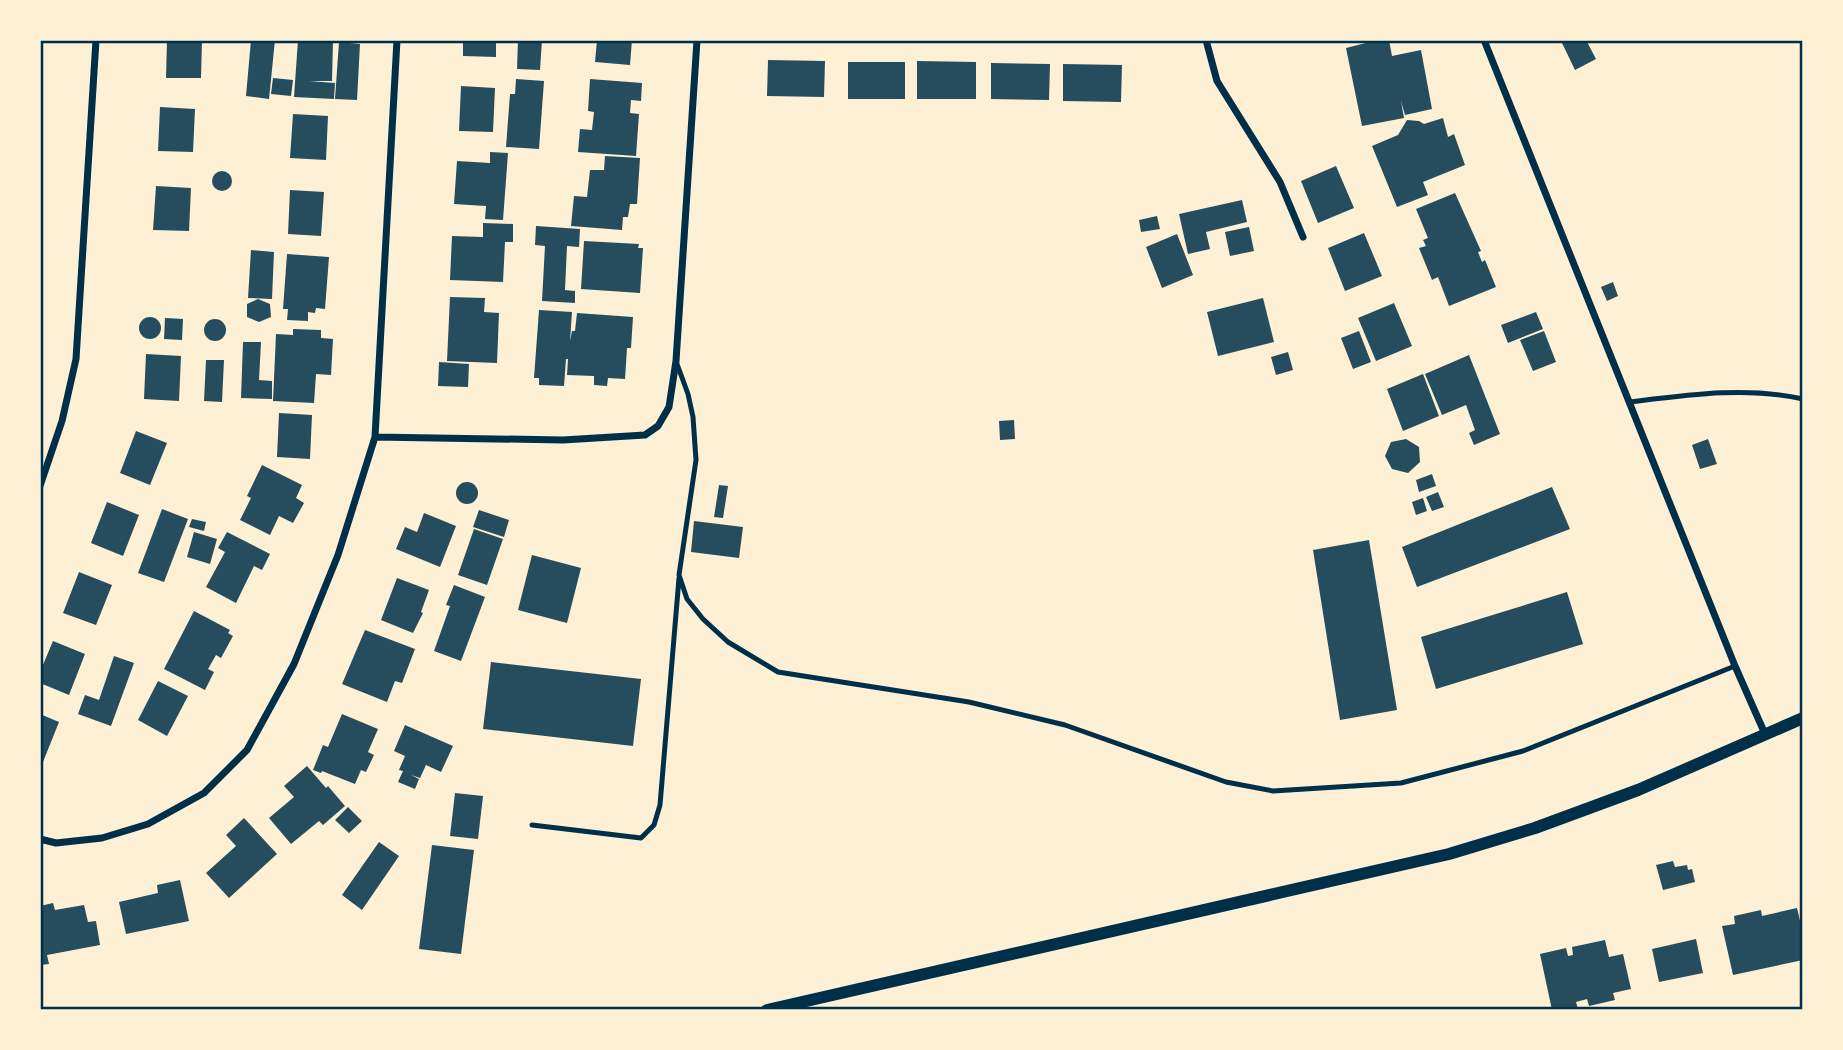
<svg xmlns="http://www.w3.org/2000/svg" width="1843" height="1050" font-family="'Source Sans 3',sans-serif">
<rect width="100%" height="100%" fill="#fdf0d5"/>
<path fill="#264d5e" d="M 167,40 L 202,40 L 201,78 L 166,78 Z
M 251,40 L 275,40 L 269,99 L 246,96 Z
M 298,40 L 333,41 L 332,81 L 309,81 L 335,83 L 334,99 L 294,97 Z
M 463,40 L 496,40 L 496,57 L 463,56 Z
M 518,40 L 542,40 L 540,70 L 517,69 Z
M 597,40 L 632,40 L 630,65 L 595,62 Z
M 1378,40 L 1389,40 L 1392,56 L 1421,50 L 1432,109 L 1405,115 L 1401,101 L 1404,118 L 1362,126 L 1346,48 Z
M 1567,40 L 1586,40 L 1596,59 L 1575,70 L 1562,43 Z
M 339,42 L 360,44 L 357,100 L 335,99 Z
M 768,60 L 825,61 L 824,97 L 767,96 Z
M 917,61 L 976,62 L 976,99 L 917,99 Z
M 848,62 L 905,62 L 905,99 L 848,99 Z
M 991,63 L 1050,64 L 1049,100 L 991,99 Z
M 1063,64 L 1122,65 L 1121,102 L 1063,101 Z
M 273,78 L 293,80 L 291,96 L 271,94 Z
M 516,79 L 544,81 L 539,149 L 506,147 L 510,94 L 515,94 Z
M 590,79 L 642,83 L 641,101 L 631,100 L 630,113 L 639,114 L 636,156 L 578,152 L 580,129 L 592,130 L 594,112 L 588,111 Z
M 461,86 L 495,88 L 493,132 L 459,131 Z
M 160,107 L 195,109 L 193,152 L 158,151 Z
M 293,114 L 328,116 L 326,160 L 290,158 Z
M 1443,118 L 1448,137 L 1454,134 L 1465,165 L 1423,182 L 1428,195 L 1397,207 L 1372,146 L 1398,135 L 1407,120 L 1419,121 L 1424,124 Z
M 490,152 L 508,153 L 503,220 L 485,219 L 486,206 L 454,204 L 457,161 L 490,163 Z
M 605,156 L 640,158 L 637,204 L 630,204 L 628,217 L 623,217 L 622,230 L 571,226 L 574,196 L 587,197 L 590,170 L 604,170 Z
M 1336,166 L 1354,208 L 1318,223 L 1301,181 Z
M212 181a10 10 0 1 1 20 0a10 10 0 1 1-20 0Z
M 156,186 L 191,188 L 189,231 L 153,230 Z
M 290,190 L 324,192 L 321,236 L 288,234 Z
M 1455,193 L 1481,251 L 1478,252 L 1482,262 L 1485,260 L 1496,287 L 1449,306 L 1438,277 L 1432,280 L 1419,248 L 1426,246 L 1423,240 L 1428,238 L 1416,209 Z
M 1242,200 L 1247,222 L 1206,232 L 1210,249 L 1188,254 L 1179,214 Z
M 1157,216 L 1160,229 L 1141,232 L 1139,220 Z
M 483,223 L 513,224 L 513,242 L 505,242 L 503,282 L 450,280 L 452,236 L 483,237 Z
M 536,226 L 580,229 L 579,247 L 567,246 L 565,290 L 575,291 L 575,303 L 542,301 L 545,246 L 535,245 Z
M 1249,227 L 1254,251 L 1230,256 L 1225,232 Z
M 1364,233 L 1382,276 L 1345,291 L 1328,248 Z
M 1177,234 L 1193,275 L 1162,288 L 1146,247 Z
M 584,241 L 639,244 L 638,248 L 643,248 L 640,293 L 581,289 Z
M 251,250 L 274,252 L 272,299 L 248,298 Z
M 287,254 L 329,257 L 325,309 L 316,308 L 315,313 L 308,312 L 308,321 L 287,320 L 288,309 L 283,309 Z
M 1613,282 L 1618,296 L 1607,301 L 1601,287 Z
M 450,297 L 485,298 L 484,312 L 499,313 L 497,363 L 447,361 Z
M 1263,298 L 1274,342 L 1218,356 L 1207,312 Z
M 258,299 L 270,304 L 271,317 L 259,322 L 247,317 L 247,304 Z
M 1394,303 L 1412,346 L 1376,361 L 1358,318 Z
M 539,310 L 572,312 L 570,341 L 572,331 L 575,331 L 577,313 L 633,317 L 631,348 L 627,348 L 625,379 L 608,378 L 607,386 L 594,385 L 594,376 L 567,375 L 568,359 L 566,359 L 564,386 L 539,385 L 539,378 L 534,378 Z
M 1536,312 L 1543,329 L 1508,343 L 1501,325 Z
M139 328a11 11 0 1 1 22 0a11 11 0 1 1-22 0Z
M 165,318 L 183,319 L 182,340 L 164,339 Z
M204 330a11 11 0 1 1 22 0a11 11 0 1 1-22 0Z
M 293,329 L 321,330 L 321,338 L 333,339 L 331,375 L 316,374 L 314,403 L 273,401 L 276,334 L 293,335 Z
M 1359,331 L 1371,362 L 1353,369 L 1341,338 Z
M 1544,331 L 1556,362 L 1533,371 L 1520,340 Z
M 243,342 L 261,342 L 259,380 L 272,381 L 272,399 L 241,398 Z
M 1288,352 L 1293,370 L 1276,375 L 1271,357 Z
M 146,354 L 181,356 L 179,401 L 144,399 Z
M 1469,355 L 1500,434 L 1474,445 L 1469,433 L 1475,430 L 1466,405 L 1442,415 L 1425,374 Z
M 206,360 L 224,360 L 222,402 L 204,401 Z
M 439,362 L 469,364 L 468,387 L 438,386 Z
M 1423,374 L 1439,416 L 1403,431 L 1387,389 Z
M 279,413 L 312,415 L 310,459 L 277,457 Z
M 1014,420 L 1015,439 L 1000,440 L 999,421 Z
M 136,431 L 167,443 L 150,485 L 120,473 Z
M 1406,439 L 1419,447 L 1420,462 L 1408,473 L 1392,469 L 1385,456 L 1391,442 Z
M 1708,439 L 1717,464 L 1700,469 L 1692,445 Z
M 262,465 L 302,485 L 296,498 L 304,503 L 293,523 L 279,516 L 270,535 L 240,520 L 251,498 L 247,496 Z
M 1432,474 L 1436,486 L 1419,492 L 1416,480 Z
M456 493a11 11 0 1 1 22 0a11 11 0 1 1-22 0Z
M 719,485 L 728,486 L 723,518 L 714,517 Z
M 1552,487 L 1570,529 L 1417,587 L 1402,547 Z
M 1438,492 L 1444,507 L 1432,511 L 1426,497 Z
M 1423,498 L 1427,511 L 1416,515 L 1412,502 Z
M 107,502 L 139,515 L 123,556 L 91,543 Z
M 162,509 L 188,519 L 164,582 L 138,573 Z
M 479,510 L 509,520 L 504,537 L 473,527 Z
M 424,513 L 456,526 L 440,567 L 396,549 L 405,527 L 417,532 Z
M 192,519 L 206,522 L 204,531 L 189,527 Z
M 694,521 L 743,527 L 739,558 L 691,552 Z
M 474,529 L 503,539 L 487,585 L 458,575 Z
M 194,532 L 217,539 L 210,564 L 187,557 Z
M 227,532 L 270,554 L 262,570 L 254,566 L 236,603 L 206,587 L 225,552 L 218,548 Z
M 1369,540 L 1397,710 L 1340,720 L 1313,550 Z
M 532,555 L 581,568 L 567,623 L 518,610 Z
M 79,572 L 112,585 L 96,625 L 63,613 Z
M 397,578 L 429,590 L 421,612 L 423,613 L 413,633 L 381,620 Z
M 454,585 L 485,597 L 461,661 L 434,651 L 450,606 L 446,605 Z
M 1567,592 L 1583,644 L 1436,689 L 1421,637 Z
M 194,611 L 230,630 L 228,633 L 233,636 L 221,658 L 216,655 L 208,669 L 214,672 L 205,690 L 164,669 Z
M 365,630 L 415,649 L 402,683 L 395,681 L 387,702 L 342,684 Z
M 53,641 L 85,654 L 69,695 L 40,683 L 40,672 Z
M 114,656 L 134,663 L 111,726 L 78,714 L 85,695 L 99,700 Z
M 491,662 L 641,679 L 633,746 L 483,729 Z
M 158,681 L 188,696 L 167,736 L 138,720 Z
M 40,714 L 59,722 L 43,762 L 40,761 Z
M 342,714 L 378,729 L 368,752 L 374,755 L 366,772 L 361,770 L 355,784 L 322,771 L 321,773 L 313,770 L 323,745 L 328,747 Z
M 405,725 L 453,746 L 441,772 L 426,765 L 420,778 L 411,775 L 419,779 L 415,789 L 398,782 L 403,771 L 399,770 L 405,756 L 394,751 Z
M 307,766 L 326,788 L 328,786 L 345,806 L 323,825 L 319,821 L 291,844 L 269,818 L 294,797 L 284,786 Z
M 455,793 L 483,796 L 478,839 L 450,836 Z
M 348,807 L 362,821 L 349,833 L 335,820 Z
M 244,818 L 277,854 L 229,898 L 206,873 L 236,846 L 226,835 Z
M 379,842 L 399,856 L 362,910 L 342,895 Z
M 432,845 L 474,850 L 461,954 L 419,949 Z
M 1673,861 L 1675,867 L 1687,865 L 1688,870 L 1692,869 L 1695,882 L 1663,890 L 1656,865 Z
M 180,880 L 189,921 L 126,934 L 119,902 L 158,893 L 157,885 Z
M 53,903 L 55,910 L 84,905 L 88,922 L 96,921 L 100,945 L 47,955 L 49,964 L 40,965 L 40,906 Z
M 1797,908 L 1803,934 L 1803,960 L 1733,975 L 1722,926 L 1735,924 L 1734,916 L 1761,910 L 1762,916 Z
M 1696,939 L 1703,973 L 1659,982 L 1652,949 Z
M 1605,940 L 1609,957 L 1623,954 L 1631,989 L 1613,993 L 1615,1000 L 1589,1006 L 1587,999 L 1576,1002 L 1578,1009 L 1552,1010 L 1540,954 L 1566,948 L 1568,956 L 1573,955 L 1572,947 Z"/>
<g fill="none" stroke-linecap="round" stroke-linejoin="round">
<path stroke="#003049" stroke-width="5" d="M 677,364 L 688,394 L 693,417 L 696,460 L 679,575 L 687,599 L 703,619 L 728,642 L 778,672 L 969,702 L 1065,725 L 1226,782 L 1273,791 L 1401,783 L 1523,751 L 1735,666
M 1630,402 C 1686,395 1747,386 1803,399
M 532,825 L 641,838 L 654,825 L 660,805 L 679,578"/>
<path stroke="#003049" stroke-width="7" d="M 1206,40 L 1217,81 L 1280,182 L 1303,237
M 1484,40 L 1735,666 L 1765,734
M 375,437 L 563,440 L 645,435 L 658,426 L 669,407 L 676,361 L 697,40
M 40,486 L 62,421 L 76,359 L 96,40
M 40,839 L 56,843 L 102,838 L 148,824 L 204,793 L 247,750 L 294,664 L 338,555 L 375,437 L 397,40"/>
<path stroke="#003049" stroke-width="12" d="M 767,1010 L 1449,854 L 1535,828 L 1638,790 L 1803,718"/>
</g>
<rect width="1843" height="1050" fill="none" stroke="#fdf0d5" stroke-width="84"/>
<rect x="42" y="42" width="1759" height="966" fill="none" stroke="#003049" stroke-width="2.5"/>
</svg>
